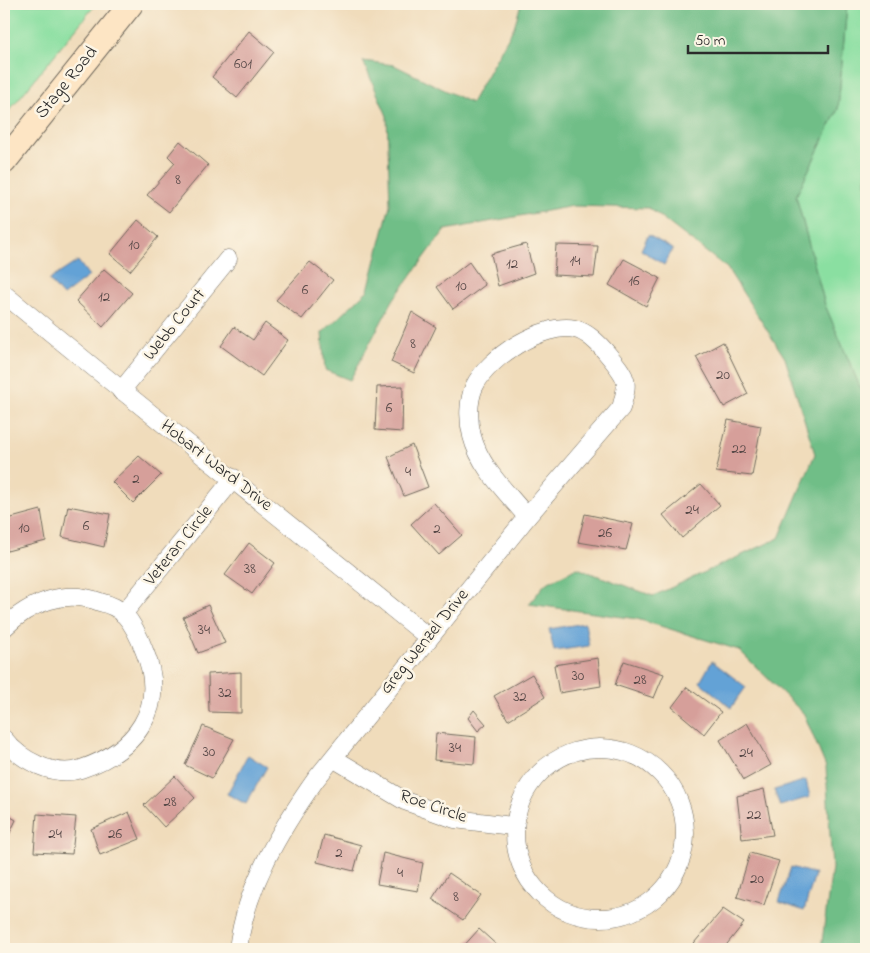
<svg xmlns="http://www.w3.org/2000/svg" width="870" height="953" font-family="'Indie Flower',sans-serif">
<rect width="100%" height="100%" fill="#fcf5e5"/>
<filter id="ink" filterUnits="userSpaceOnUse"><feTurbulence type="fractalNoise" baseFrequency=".02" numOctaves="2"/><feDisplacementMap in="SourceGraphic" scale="10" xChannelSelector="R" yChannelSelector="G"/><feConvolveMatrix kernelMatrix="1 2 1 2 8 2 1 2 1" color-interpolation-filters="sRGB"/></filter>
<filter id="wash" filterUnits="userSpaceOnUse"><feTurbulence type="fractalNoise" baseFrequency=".0096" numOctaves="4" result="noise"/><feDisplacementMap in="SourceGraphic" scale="20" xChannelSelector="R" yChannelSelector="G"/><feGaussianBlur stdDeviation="1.12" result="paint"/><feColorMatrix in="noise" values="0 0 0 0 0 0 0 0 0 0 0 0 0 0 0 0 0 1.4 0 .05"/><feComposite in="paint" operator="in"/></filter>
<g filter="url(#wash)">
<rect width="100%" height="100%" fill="#f0dcbb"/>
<path fill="#8adfa1" stroke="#5a8566" d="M 4,4 L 96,4 L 4,117 Z
M 847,4 L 866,4 L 866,401 L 825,305 L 796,196 L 838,109 Z"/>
<path fill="#6fbe87" stroke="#4d7459" d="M 521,4 L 847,4 L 838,109 L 796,196 L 825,305 L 866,401 L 866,949 L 821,949 L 832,868 L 826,767 L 804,714 L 739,650 L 637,619 L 529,604 L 545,584 L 577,568 L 653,596 L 779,538 L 815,454 L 785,358 L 727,268 L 649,208 L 573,206 L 445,230 L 393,300 L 350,380 L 325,370 L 322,333 L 368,290 L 390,205 L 387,116 L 363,61 L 394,65 L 471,103 L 514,27 Z"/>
<path fill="#64a2d6" stroke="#486680" d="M 648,235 L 673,249 L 664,265 L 641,250 Z
M 78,261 L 89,276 L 63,296 L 49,280 Z
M 585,623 L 589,646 L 554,651 L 549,629 Z
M 712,661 L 746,687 L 731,708 L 700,682 Z
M 248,755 L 267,767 L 246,804 L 227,794 Z
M 806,780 L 810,797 L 780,806 L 774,790 Z
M 791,867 L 815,874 L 804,911 L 779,902 Z"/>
<g id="blocks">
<path fill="#d69f9a" d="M 249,31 L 274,52 L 237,98 L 212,77 Z
M 180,141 L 208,165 L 169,212 L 147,195 L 175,163 L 168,156 Z
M 138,220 L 158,237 L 130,271 L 110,254 Z
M 526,244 L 534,273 L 498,286 L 491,254 Z
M 556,245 L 598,246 L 594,277 L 554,275 Z
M 624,259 L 660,278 L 646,306 L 609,285 Z
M 310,262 L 333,280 L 302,319 L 276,300 Z
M 469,262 L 485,285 L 453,309 L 437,287 Z
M 104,269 L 132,293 L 103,327 L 76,301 Z
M 412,312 L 436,327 L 414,373 L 391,362 Z
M 265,323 L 288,340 L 262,376 L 221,346 L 234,327 L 253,340 Z
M 723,342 L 748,394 L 724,407 L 696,357 Z
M 403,386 L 402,432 L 375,430 L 377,387 Z
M 728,420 L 761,426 L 752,476 L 716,472 Z
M 412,445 L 428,487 L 404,496 L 388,457 Z
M 139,456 L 161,475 L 133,503 L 112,482 Z
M 701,484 L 720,505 L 682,538 L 663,515 Z
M 434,503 L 462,535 L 439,555 L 411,524 Z
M 68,506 L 110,514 L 104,547 L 62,537 Z
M 41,510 L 46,541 L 7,551 L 4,520 Z
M 585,514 L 633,524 L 626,550 L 578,542 Z
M 249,543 L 275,563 L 252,594 L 225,575 Z
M 208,605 L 225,643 L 198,653 L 183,617 Z
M 598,658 L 601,686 L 559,693 L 554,665 Z
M 624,661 L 664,674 L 654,698 L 615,685 Z
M 241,672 L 241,713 L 209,712 L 208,674 Z
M 532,674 L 545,697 L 508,720 L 494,696 Z
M 687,687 L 721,712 L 704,734 L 672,707 Z
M 474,710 L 486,724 L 478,731 L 468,718 Z
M 747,723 L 771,765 L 744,780 L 720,740 Z
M 203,726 L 234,739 L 212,778 L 185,765 Z
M 436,733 L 476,737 L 474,764 L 434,760 Z
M 175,776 L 195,798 L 164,827 L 144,805 Z
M 764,789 L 773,835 L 742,839 L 737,796 Z
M 129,812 L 140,839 L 100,855 L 91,829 Z
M 4,813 L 16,820 L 4,845 Z
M 37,814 L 76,817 L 72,854 L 34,852 Z
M 324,835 L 361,845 L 354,871 L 317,862 Z
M 383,853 L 423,863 L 418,891 L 377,884 Z
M 750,853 L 779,861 L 764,905 L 737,897 Z
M 449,873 L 481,895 L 463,920 L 432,899 Z
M 723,909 L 744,923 L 723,949 L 702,949 L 694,943 Z
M 479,929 L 501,949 L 461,949 Z"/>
</g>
</g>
<g filter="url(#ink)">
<use href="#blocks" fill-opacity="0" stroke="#70695d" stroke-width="1"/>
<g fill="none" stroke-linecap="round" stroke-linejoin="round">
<g stroke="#70695d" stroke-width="19">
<path id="street" d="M 4,294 C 144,410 287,522 428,637
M 121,391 L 228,259
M 123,614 L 234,478
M 4,628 C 30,602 65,589 100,602 C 108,604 118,608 124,614 C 132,623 140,639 144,650 C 169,708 135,751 81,769 C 54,778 20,760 4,739
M515 833a85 85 0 1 1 170 0a85 85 0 1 1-170 0Z
M 333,758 L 405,801 L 455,819 L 512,826
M 238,949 C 246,886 280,830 316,779 L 527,517 L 621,408 C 629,381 628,379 610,357 C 602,347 588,332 575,329 C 543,322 487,358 474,387 C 468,401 468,421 472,436 C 480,468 507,492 527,517"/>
</g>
<g stroke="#70695d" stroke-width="26">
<path id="secondary" d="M 4,162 L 131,4"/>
</g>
<use href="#street" stroke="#fff" stroke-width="18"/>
<use href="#secondary" stroke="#fde5c4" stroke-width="24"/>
</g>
</g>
<g text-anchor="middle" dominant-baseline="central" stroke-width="5" stroke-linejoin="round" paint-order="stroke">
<g font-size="15" fill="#564847">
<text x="243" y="64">601</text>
<text x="178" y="180">8</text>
<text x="134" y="245">10</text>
<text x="575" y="261">14</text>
<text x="512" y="264">12</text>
<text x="634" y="281">16</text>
<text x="461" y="286">10</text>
<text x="305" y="290">6</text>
<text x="104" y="297">12</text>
<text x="413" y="344">8</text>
<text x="723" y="375">20</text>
<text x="389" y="408">6</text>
<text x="739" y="449">22</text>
<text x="408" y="472">4</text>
<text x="136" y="479">2</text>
<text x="692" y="510">24</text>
<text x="86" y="526">6</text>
<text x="24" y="528">10</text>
<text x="437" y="529">2</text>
<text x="605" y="533">26</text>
<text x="250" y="569">38</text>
<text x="204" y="630">34</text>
<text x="578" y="676">30</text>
<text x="640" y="680">28</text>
<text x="225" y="693">32</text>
<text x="520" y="697">32</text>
<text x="455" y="748">34</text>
<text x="209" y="752">30</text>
<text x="746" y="753">24</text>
<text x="170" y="802">28</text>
<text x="754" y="815">22</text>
<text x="55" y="834">24</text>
<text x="115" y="834">26</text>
<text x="339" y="853">2</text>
<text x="400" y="873">4</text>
<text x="757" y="879">20</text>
<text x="456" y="897">8</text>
</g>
<g font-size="18" fill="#2b2b2b" stroke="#fcf5e5">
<text transform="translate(67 83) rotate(-51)">Stage Road</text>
<text transform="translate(175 325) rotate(-51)">Webb Court</text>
<text transform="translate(216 466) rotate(38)">Hobart Ward Drive</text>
<text transform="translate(179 546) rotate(-51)">Veteran Circle</text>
<text transform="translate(425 642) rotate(-51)">Greg Wenzel Drive</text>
<text transform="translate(433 807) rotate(19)">Roe Circle</text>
</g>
</g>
<rect width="870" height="953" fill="none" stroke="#fcf5e5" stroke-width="20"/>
<path d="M688 45v8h140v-8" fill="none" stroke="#2b2b2b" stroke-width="2.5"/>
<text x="695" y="45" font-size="15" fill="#2b2b2b" stroke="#fcf5e5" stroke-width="4" paint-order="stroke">50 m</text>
</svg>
